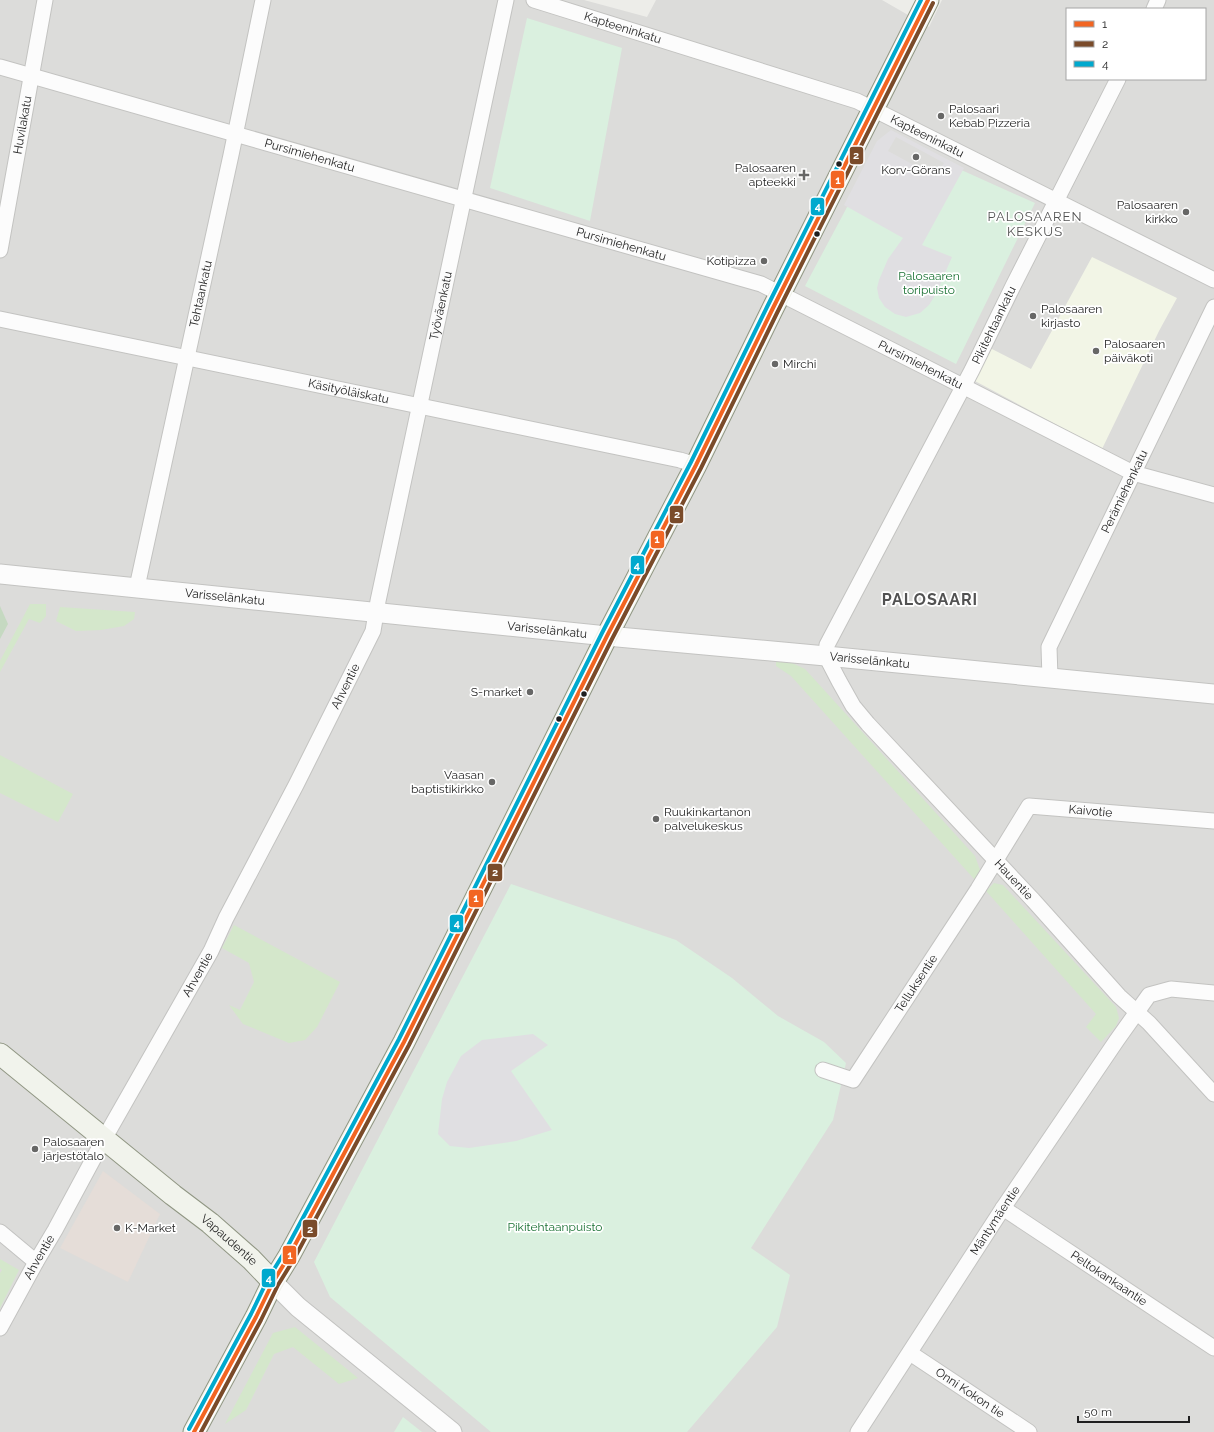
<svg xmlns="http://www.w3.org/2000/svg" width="1214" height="1432" font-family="Raleway,sans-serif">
<rect width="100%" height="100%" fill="#edede9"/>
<path fill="#dcdcda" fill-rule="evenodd" d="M 0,0 L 584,0 L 647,17 L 656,0 L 882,0 L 929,27 L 942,0 L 1214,0 L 1214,1432 L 0,1432 ZM 1067,9 L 1205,9 L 1205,79 L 1067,79 Z"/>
<path fill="#e5ddd8" d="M 103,1171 L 160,1214 L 128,1282 L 60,1248 Z"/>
<path fill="#f2f5e6" d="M 1092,257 L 1177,298 L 1159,331 L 1102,449 L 975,381 L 990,348 L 1031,369 Z"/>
<path fill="#d4e7cb" d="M 30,604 L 46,604 L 46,616 L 40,623 L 29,619 L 0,672 L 0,661 Z
M 60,607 L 135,612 L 134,619 L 124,626 L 101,630 L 76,631 L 56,621 Z
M 776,661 L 790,662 L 805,669 L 975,856 L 980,870 L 975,880 L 791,676 L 776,666 Z
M 0,755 L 73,794 L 58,822 L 0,793 Z
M 994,883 L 1003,885 L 1116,1007 L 1119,1018 L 1116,1026 L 1101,1042 L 1086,1027 L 1096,1014 L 986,891 Z
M 234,925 L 340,982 L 317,1027 L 305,1040 L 289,1043 L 243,1024 L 229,1005 L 240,1010 L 254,982 L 249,963 L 222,948 Z
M 0,1259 L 19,1270 L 0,1308 L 0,1273 L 2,1270 L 0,1268 Z
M 295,1327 L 358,1378 L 339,1384 L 293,1347 L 274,1354 L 246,1410 L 225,1424 L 273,1333 Z"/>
<path fill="#c5d9c1" d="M 0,606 L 8,624 L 0,639 Z"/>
<path fill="#daf0df" d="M 527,18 L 622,48 L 590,221 L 490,188 Z
M 948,164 L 1035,203 L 956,364 L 805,286 L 854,194 L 914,225 Z
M 511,884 L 676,940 L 732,978 L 778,1016 L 824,1042 L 846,1063 L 833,1120 L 751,1248 L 790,1275 L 777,1327 L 687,1432 L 491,1432 L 330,1297 L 314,1262 Z
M 403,1417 L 422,1432 L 394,1432 Z"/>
<path fill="#e0dfe2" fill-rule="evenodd" d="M 891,130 L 964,168 L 922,245 L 952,257 L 936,294 L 929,305 L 920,313 L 906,317 L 895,314 L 885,307 L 879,298 L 877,288 L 879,280 L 888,259 L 903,238 L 844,205 L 877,141 ZM 896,137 L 944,163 L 936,177 L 888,151 Z
M 533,1034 L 548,1045 L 511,1071 L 552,1130 L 516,1141 L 469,1148 L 450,1146 L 438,1134 L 442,1099 L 447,1082 L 461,1056 L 482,1040 Z"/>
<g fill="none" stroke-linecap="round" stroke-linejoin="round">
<g stroke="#c3c3c1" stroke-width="17">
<g id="minor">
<path id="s1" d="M 534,0 L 857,101 L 1214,280"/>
<path d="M 1154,9 L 1158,0"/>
<path id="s2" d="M 0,67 L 761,284 L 943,376 L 1133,473 L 1214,495"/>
<path id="s3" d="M 1118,79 L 1013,286 L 972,370 L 827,645 L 826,656 L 839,681 L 853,706 L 868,724 L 1033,900 L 1119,996 L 1149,1023 L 1214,1094"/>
<path id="s4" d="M 0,250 L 45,0"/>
<path id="s5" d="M 0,319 L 680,460 L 696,465"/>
<path id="s6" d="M 137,587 L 231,155 L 263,0"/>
<path id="s7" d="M 1050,678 L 1049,647 L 1214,307"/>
<path id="s8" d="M 823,1070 L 853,1080 L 978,889 L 1029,806 L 1214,821"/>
<path id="s9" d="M 1003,1208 L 1214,1348"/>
<path d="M 0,1232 L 36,1262"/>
<path id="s10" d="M 0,1328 L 36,1262 L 55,1230 L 104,1139 L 211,951 L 226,918 L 296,785 L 373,631 L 378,601 L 506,0"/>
<path id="s11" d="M 910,1353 L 1029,1432"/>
<path id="s12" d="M 858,1432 L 1003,1208 L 1117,1040 L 1149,995 L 1171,989 L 1214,993"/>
</g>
</g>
<g stroke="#c3c3c1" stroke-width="21">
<g id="tertiary">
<path id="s13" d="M 0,574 L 607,636 L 826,656 L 1214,694"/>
<path d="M 273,1282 L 298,1307 L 452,1432"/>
</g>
</g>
<g stroke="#909683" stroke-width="23">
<g id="secondary">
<path id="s14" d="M 0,1054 L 173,1195 L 210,1223 L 251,1259 L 273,1282"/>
<path d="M 194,1432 L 256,1317 L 273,1282 L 289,1256 L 404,1042 L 607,636 L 696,465 L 772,310 L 928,0"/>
</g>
</g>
<use href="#minor" stroke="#fcfcfc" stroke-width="15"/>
<use href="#tertiary" stroke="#fcfcfc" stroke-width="19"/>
<use href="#secondary" stroke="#f1f3ec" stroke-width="21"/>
<g stroke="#fff" stroke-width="7">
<path id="bus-1" d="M 194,1432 L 256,1317 L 273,1282 L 289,1256 L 404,1042 L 607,636 L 696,465 L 772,310 L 928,0"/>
</g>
<g stroke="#fff" stroke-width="7">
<path id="bus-2" d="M 201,1432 L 261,1320 L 278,1285 L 294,1259 L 409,1045 L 612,639 L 701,468 L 777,313 L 933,3"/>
</g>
<g stroke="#fff" stroke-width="7">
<path id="bus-3" d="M 189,1429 L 251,1314 L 268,1279 L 284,1253 L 399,1039 L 602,633 L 691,462 L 767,307 L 921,0"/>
</g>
<use href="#bus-1" stroke="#f26522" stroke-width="4"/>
<use href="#bus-2" stroke="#7a4b2a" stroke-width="4"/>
<use href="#bus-3" stroke="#00a9ce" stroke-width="4"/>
</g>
<g fill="#676766" stroke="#fff" stroke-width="1.5">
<circle cx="941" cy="116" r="4"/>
<circle cx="916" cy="157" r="4"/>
<path d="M802 169h4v4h4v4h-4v4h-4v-4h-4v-4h4z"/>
<circle cx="1186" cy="212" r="4"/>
<circle cx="764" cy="261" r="4"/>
<circle cx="1033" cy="316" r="4"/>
<circle cx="1096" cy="351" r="4"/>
<circle cx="775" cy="364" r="4"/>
<circle cx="530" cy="692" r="4"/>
<circle cx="492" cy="782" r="4"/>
<circle cx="656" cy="819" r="4"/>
<circle cx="35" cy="1149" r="4"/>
<circle cx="117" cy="1228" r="4"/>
</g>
<g fill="#1f1f1f" stroke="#fff" stroke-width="1.5">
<circle cx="839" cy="164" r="3.5"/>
<circle cx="817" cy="234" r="3.5"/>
<circle cx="584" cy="694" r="3.5"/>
<circle cx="559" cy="719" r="3.5"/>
</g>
<g text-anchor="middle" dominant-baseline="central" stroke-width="3.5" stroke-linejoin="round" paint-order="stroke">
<g font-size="12" fill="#1f1f1f" stroke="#fff">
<text stroke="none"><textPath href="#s1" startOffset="93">Kapteeninkatu</textPath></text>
<text stroke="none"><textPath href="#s4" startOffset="127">Huvilakatu</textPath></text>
<text stroke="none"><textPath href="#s1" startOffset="417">Kapteeninkatu</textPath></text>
<text stroke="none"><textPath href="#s2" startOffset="322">Pursimiehenkatu</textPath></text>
<text stroke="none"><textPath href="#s2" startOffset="646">Pursimiehenkatu</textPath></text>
<text stroke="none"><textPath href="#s6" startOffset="300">Tehtaankatu</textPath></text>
<text stroke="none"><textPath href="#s10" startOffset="1123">Työväenkatu</textPath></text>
<text transform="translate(994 325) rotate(-64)">Pikitehtaankatu</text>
<text stroke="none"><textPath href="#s2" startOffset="970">Pursimiehenkatu</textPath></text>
<text stroke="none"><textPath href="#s5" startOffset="356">Käsityöläiskatu</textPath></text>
<text stroke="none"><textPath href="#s7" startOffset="204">Perämiehenkatu</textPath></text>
<text stroke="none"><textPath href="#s13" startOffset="226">Varisselänkatu</textPath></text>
<text stroke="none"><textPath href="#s13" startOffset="550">Varisselänkatu</textPath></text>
<text stroke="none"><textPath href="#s13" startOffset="874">Varisselänkatu</textPath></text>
<text stroke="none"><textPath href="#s10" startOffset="729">Ahventie</textPath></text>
<text stroke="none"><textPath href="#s8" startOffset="419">Kaivotie</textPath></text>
<text stroke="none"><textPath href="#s3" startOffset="941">Hauentie</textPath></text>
<text stroke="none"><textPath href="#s10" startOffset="405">Ahventie</textPath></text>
<text stroke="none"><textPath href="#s8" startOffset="147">Telluksentie</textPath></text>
<text stroke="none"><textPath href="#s12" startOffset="252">Mäntymäentie</textPath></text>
<text stroke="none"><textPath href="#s14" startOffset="295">Vapaudentie</textPath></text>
<text stroke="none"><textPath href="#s10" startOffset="81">Ahventie</textPath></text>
<text stroke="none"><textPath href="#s9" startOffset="127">Peltokankaantie</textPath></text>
<text stroke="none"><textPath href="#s11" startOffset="72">Onni Kokon tie</textPath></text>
</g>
<g font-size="12" fill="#1f1f1f" stroke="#fff" text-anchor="start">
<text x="949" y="109">Palosaari<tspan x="949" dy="14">Kebab Pizzeria</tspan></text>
<text x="796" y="168" text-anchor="end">Palosaaren<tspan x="796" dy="14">apteekki</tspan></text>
<text x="916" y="170" text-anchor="middle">Korv-Görans</text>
<text x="1178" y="205" text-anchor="end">Palosaaren<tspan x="1178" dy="14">kirkko</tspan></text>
<text x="756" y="261" text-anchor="end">Kotipizza</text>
<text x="1041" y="309">Palosaaren<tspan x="1041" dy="14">kirjasto</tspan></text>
<text x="1104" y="344">Palosaaren<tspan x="1104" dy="14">päiväkoti</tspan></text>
<text x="783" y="364">Mirchi</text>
<text x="522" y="692" text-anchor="end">S-market</text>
<text x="484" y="775" text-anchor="end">Vaasan<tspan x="484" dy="14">baptistikirkko</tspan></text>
<text x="664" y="812">Ruukinkartanon<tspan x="664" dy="14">palvelukeskus</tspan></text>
<text x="43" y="1142">Palosaaren<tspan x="43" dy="14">järjestötalo</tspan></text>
<text x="125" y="1228">K-Market</text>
</g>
<g font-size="12" fill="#1a7133" stroke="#fff">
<text x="929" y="276">Palosaaren<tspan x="929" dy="14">toripuisto</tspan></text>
<text x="555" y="1227">Pikitehtaanpuisto</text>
</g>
<g font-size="13" letter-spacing="1" fill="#525252" stroke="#fff">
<text x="1035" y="216">PALOSAAREN<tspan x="1035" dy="15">KESKUS</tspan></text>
</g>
<g font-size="16" font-weight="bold" letter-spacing="1" fill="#525252" stroke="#fff">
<text x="930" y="599">PALOSAARI</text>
</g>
</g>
<g stroke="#fff" stroke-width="1.5">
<rect x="849" y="146" width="15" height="19" rx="4" fill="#7a4b2a"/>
<rect x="830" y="170" width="15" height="19" rx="4" fill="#f26522"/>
<rect x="810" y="197" width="15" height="19" rx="4" fill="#00a9ce"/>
<rect x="669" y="505" width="15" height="19" rx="4" fill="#7a4b2a"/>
<rect x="650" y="530" width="15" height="19" rx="4" fill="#f26522"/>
<rect x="630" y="555" width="15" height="20" rx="4" fill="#00a9ce"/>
<rect x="487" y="863" width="16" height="19" rx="4" fill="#7a4b2a"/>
<rect x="468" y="889" width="16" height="19" rx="4" fill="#f26522"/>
<rect x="449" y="914" width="15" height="19" rx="4" fill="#00a9ce"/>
<rect x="302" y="1219" width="16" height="19" rx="4" fill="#7a4b2a"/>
<rect x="282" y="1245" width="15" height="20" rx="4" fill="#f26522"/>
<rect x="261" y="1268" width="15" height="20" rx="4" fill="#00a9ce"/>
</g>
<g font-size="11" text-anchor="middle" font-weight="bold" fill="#fff">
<text x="856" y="159">2</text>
<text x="838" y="184">1</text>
<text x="818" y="210">4</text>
<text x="677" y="518">2</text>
<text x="657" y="543">1</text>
<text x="637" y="569">4</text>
<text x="495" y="876">2</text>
<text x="476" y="902">1</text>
<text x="457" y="927">4</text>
<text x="310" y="1233">2</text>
<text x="290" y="1259">1</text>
<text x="269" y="1282">4</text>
</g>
<rect x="1066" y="8" width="140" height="72" fill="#ffffff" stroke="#a5a5a5"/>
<rect x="1074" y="21" width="20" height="6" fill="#f26522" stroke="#a5a5a5"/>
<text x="1102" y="28" font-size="12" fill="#1f1f1f">1</text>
<rect x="1074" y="41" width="20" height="6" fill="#7a4b2a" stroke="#a5a5a5"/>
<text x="1102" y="48" font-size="12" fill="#1f1f1f">2</text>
<rect x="1074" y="61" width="20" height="6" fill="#00a9ce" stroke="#a5a5a5"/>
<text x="1102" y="68" font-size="12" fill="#1f1f1f">4</text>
<path d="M1078 1416v6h111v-6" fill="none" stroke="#1f1f1f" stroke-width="2"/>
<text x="1084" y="1416" font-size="12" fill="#1f1f1f" stroke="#ffffff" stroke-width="3" paint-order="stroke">50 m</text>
</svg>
